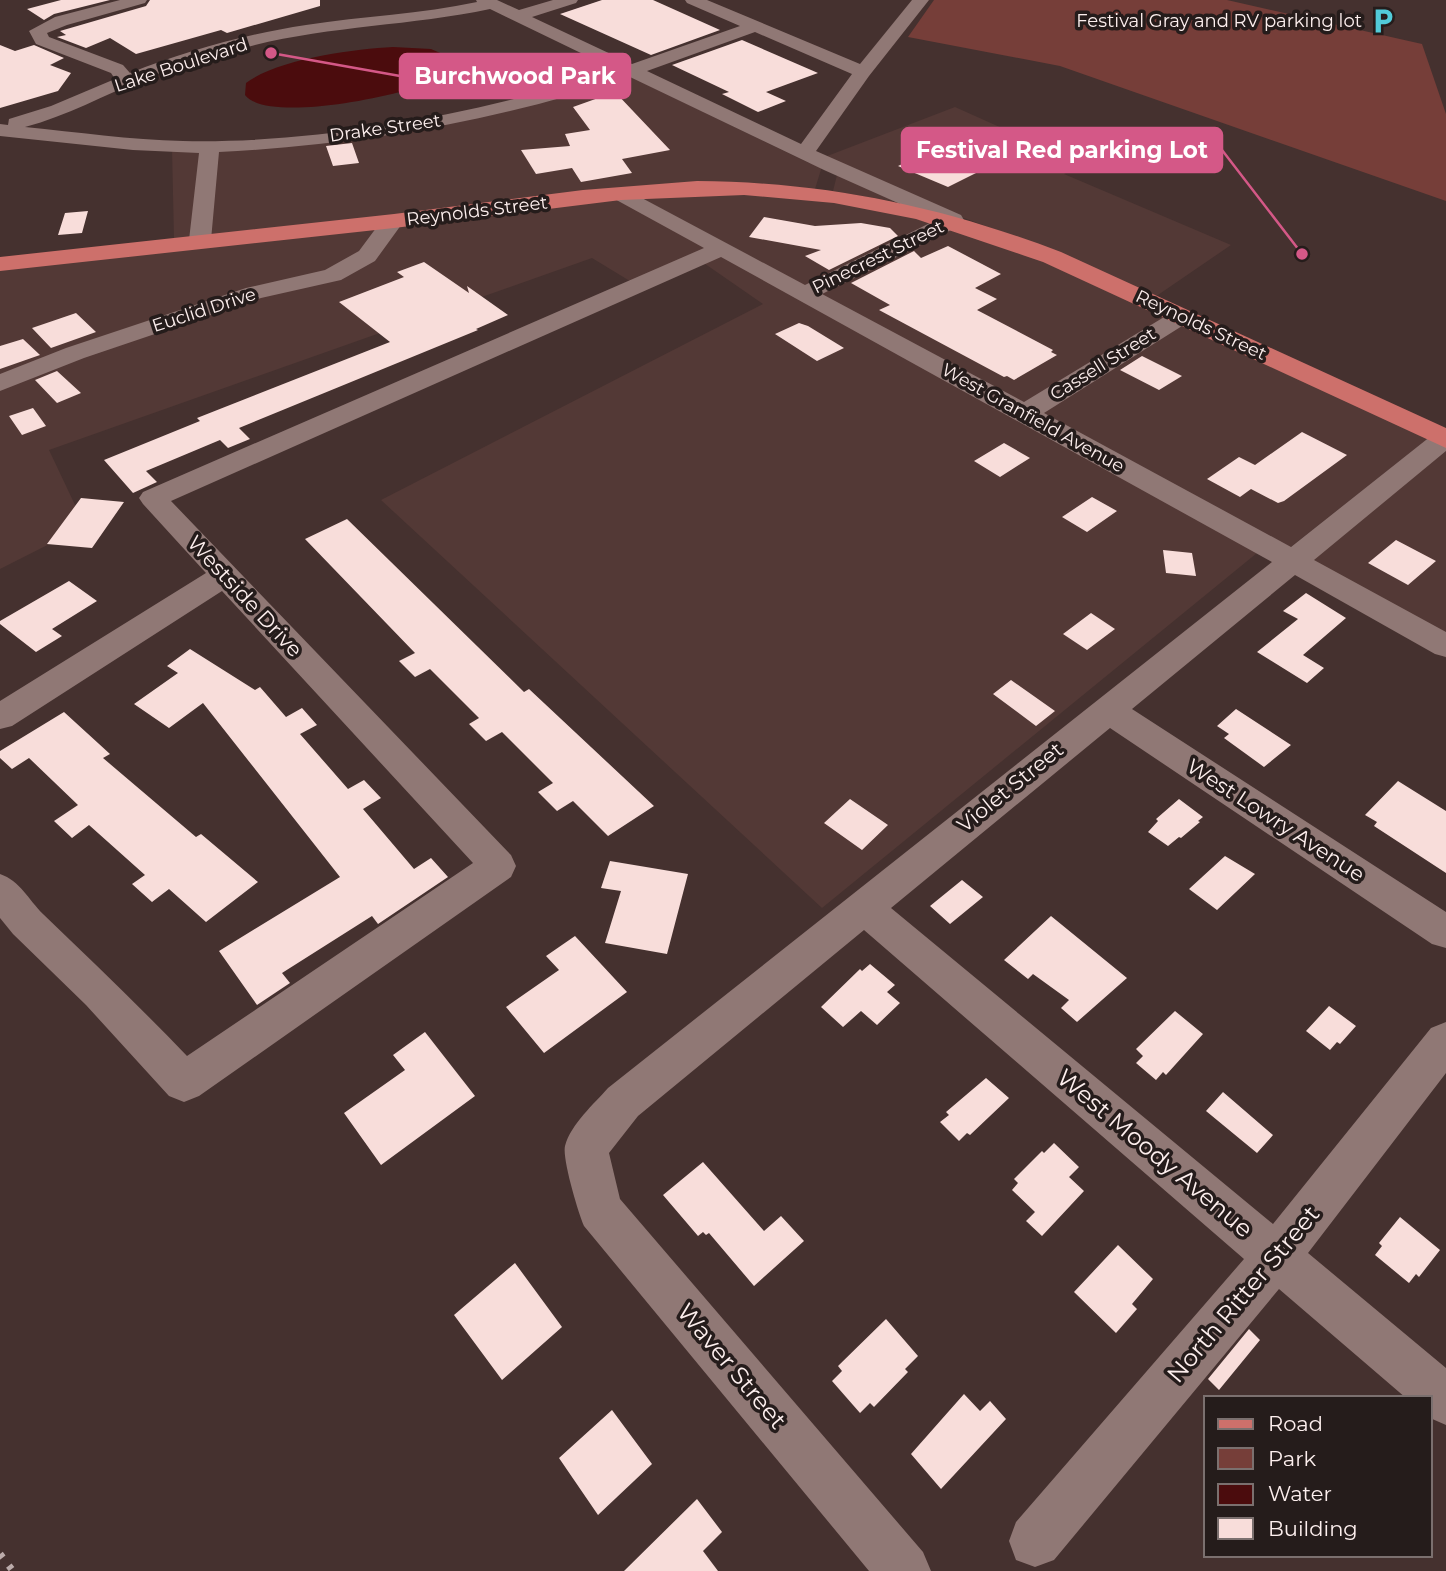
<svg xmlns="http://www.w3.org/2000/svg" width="1446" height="1571" font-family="Montserrat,sans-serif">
<rect width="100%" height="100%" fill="#45312f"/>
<path fill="#533936" d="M 625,74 L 809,163 L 955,107 L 1082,164 L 1064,174 L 1231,245 L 1155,297 L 1058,253 L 964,218 L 903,203 L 833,191 L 840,163 L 823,163 L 815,189 L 749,184 L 174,239 L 172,148 L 351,135 L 512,108 Z
M 663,193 L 792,195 L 895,211 L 994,239 L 1429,438 L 1273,561 L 1257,553 L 822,908 L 381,500 L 763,304 L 698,259 L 643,289 L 592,258 L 49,450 L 85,526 L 0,569 L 0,268 Z
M 1446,451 L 1446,658 L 1294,573 Z"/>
<path fill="#763e39" d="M 934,0 L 1227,0 L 1422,44 L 1446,114 L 1446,201 L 1060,66 L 908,37 Z"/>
<path fill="#4b0c0d" d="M 393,47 L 431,49 L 461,62 L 466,60 L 475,61 C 448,89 269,128 245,95 L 246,83 C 278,59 353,49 393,47 Z"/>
<path fill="#f8ddda" d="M 61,0 L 110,0 L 54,14 L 44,20 L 27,9 Z
M 150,0 L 320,0 L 320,6 L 227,33 L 221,30 L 136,54 L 110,38 L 86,48 L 57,37 L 66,35 L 60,31 L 146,6 Z
M 602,0 L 653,0 L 720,30 L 651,55 L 560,14 Z
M 742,40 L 818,73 L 766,92 L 786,101 L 758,112 L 722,94 L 729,92 L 672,65 Z
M 0,45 L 15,51 L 34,45 L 64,58 L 50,65 L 71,73 L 58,91 L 0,108 Z
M 615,92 L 670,150 L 622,159 L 632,173 L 581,182 L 572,168 L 536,174 L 521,150 L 570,146 L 565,134 L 590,130 L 573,107 Z
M 352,143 L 359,163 L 333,166 L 326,146 Z
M 931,151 L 980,171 L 948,187 L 898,166 Z
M 88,211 L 82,233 L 58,235 L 65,213 Z
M 764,217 L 815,226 L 861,223 L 890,228 L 898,236 L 829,270 L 805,256 L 821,250 L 749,237 Z
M 948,246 L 1001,274 L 975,288 L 997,299 L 977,310 L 1053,350 L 1051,352 L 1057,355 L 1014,380 L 1007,376 L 1004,377 L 879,310 L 890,305 L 851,283 L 914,251 L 921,258 Z
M 424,262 L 469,293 L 467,286 L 508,315 L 476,329 L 478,330 L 239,428 L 250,439 L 228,448 L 220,440 L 146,471 L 157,482 L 133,493 L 104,460 L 200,421 L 197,418 L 390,342 L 339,302 L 404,277 L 397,272 Z
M 76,313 L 96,332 L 51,348 L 32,328 Z
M 799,323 L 808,326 L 844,348 L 817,361 L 775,334 Z
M 23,339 L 40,355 L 0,369 L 0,346 Z
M 1142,356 L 1182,376 L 1159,390 L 1120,370 Z
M 57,371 L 81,393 L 57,403 L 35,380 Z
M 33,408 L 46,426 L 22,435 L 9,416 Z
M 1302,432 L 1347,455 L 1284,501 L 1278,503 L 1251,489 L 1240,497 L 1207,479 L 1239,457 L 1255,465 Z
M 1004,443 L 1030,458 L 1000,477 L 974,461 Z
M 1092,497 L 1117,511 L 1087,532 L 1062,517 Z
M 81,498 L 124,502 L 92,548 L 47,544 Z
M 347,519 L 524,692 L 529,689 L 654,806 L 608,836 L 573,801 L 557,811 L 538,792 L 553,783 L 502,732 L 486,741 L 469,724 L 479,718 L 430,669 L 415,677 L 399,661 L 415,653 L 305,539 Z
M 1396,540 L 1436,561 L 1408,585 L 1368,563 Z
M 1163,550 L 1192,553 L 1196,576 L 1166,573 Z
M 69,581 L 97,601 L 52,629 L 62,636 L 36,652 L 0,624 L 0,621 Z
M 1306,593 L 1346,618 L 1303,655 L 1324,668 L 1307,683 L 1257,652 L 1298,619 L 1283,611 Z
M 1091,613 L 1115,629 L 1087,650 L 1063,634 Z
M 190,649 L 255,690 L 260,687 L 286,717 L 302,708 L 317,725 L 300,734 L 348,789 L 364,780 L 381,798 L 363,809 L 414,869 L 431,858 L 448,877 L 378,924 L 372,916 L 282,973 L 290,983 L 257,1005 L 219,951 L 340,877 L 203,703 L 169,728 L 134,704 L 178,673 L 167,666 Z
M 1011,680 L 1055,711 L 1036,726 L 993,694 Z
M 1236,709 L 1291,745 L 1264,767 L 1224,738 L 1229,734 L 1217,726 Z
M 64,712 L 110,754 L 103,758 L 196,837 L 201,834 L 258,882 L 206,922 L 169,889 L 152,902 L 132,884 L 145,875 L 89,825 L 72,838 L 54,821 L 78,805 L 29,758 L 12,769 L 0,758 L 0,751 Z
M 1398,781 L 1446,811 L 1446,873 L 1374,826 L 1377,822 L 1365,815 Z
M 850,799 L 888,825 L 862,850 L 824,823 Z
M 1179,799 L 1203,817 L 1198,821 L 1200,822 L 1181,838 L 1179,837 L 1168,846 L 1148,832 L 1158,821 L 1156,819 Z
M 1225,856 L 1255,874 L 1217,910 L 1189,889 Z
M 610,861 L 688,874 L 667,954 L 605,943 L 621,891 L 601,888 Z
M 962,880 L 983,897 L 950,924 L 930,906 Z
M 1051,916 L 1127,978 L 1077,1022 L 1061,1008 L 1069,1000 L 1033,974 L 1028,979 L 1004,960 Z
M 575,936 L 627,992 L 544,1053 L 506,1007 L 559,970 L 546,956 Z
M 870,964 L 895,985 L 887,992 L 900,1003 L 877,1025 L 861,1011 L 843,1027 L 821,1007 L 860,969 L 862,971 Z
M 1329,1006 L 1356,1026 L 1340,1044 L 1337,1042 L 1330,1050 L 1306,1031 Z
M 1175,1011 L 1203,1034 L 1166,1075 L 1163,1072 L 1156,1080 L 1136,1063 L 1143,1056 L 1136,1049 Z
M 425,1032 L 475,1096 L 381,1165 L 344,1113 L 405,1070 L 393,1055 Z
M 986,1078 L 1009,1098 L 970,1135 L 967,1133 L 959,1141 L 940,1122 L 949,1115 L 946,1112 Z
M 1223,1092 L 1273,1135 L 1257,1153 L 1206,1111 Z
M 1054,1143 L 1079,1167 L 1069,1177 L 1084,1191 L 1042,1236 L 1026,1221 L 1035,1212 L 1012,1190 L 1018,1183 L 1014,1179 L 1042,1151 L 1044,1153 Z
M 703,1162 L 764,1231 L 781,1216 L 804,1241 L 754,1286 L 709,1233 L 706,1235 L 703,1232 L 698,1236 L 663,1195 Z
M 1400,1217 L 1440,1250 L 1419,1277 L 1416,1274 L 1409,1283 L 1375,1255 L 1382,1246 L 1379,1243 Z
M 1118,1245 L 1153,1279 L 1132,1304 L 1137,1309 L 1116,1333 L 1074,1292 Z
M 515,1263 L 562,1327 L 502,1380 L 454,1315 Z
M 886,1319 L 918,1356 L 905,1369 L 908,1372 L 874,1407 L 870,1403 L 860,1413 L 832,1381 L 842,1371 L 838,1366 Z
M 1249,1329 L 1260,1340 L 1219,1390 L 1208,1379 Z
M 964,1394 L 980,1411 L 990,1401 L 1006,1419 L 941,1489 L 911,1454 Z
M 612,1410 L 652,1464 L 598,1515 L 559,1458 Z
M 697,1499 L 722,1532 L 703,1551 L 718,1571 L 624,1571 Z"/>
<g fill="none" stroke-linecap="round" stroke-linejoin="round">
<path fill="#907875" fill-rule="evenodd" d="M 120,0 L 147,0 L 145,3 L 67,25 L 47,33 L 49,37 L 123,65 L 130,73 C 186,51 246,34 306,25 C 363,16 421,14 477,2 L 476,0 L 497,0 L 519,10 L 553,0 L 578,0 L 576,3 L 532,17 L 632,64 L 740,26 L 687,3 L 685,0 L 707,0 L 860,64 L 912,0 L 929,0 L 869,76 L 816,151 L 961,215 L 964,220 L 961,225 L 822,294 L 1024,402 L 1174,311 L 1190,311 L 1194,316 L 1190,321 L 1044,413 L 1291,547 L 1436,432 L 1446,430 L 1446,451 L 1314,560 L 1446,632 L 1446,657 L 1435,654 L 1295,575 L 1132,709 L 1446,912 L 1446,948 L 1432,944 L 1110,728 L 891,908 L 1273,1224 L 1431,1028 L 1446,1022 L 1446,1073 L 1308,1253 L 1446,1368 L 1446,1425 L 1430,1418 L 1430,1398 L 1406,1398 L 1279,1289 L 1054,1560 L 1035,1567 L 1016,1560 L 1009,1541 L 1016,1522 L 1244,1259 L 864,930 L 638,1116 L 609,1153 L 620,1199 L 923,1552 L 931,1571 L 869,1571 L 584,1226 C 578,1212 562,1158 565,1146 C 571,1124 594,1104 608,1088 L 1272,562 L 721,257 L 171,501 L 511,855 L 516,866 L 511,877 L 199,1096 L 184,1102 L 169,1096 L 86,1005 L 13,934 L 0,918 L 0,874 C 20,881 28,899 43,914 C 92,961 140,1007 187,1056 L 473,863 L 222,591 L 12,726 L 0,729 L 0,701 L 206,573 L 143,504 L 139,498 L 143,492 L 704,248 L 611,197 L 608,193 L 611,189 L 625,189 L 805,285 L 936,220 L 824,170 L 630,77 C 497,121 359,145 219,152 L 211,240 L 208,245 L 192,245 L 189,240 L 199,153 L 133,150 L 0,136 L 0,124 L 8,125 L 9,119 L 51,106 L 115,79 L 111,73 L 36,44 L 29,31 L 55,17 ZM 490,9 L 616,70 C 482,113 324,144 183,141 C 130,140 77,132 25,127 C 67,116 104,95 144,79 C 177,66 212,56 247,47 C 326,26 410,26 490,9 ZM 755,32 L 852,74 L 801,144 L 647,71 Z
M 393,215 L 401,216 L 404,221 L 375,261 L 341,280 L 261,298 L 84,358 L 0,391 L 0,374 L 66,348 L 246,288 L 325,270 L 359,251 L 385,216 Z"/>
<path fill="#cd706b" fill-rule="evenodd" d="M 697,181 C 827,182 940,206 1061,252 L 1446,428 L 1446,448 L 1043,262 L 916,219 L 834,203 L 744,195 L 621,200 L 394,228 L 0,271 L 0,257 L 394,214 L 583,190 Z"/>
<path stroke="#bbabaa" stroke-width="7" stroke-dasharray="4.5 10" stroke-linecap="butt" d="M 0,1554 L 13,1571"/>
</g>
<defs>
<g id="parking-bare" transform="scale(2.1)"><path d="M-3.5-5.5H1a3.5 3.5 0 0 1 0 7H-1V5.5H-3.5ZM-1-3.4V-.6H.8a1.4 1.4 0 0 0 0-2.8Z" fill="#52cbd9" stroke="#251c1b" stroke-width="2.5" paint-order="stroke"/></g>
</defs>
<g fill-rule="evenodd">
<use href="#parking-bare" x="1383" y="21"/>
</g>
<g text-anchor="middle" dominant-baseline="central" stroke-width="7" stroke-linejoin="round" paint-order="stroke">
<g font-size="18" fill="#fdefee" stroke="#251c1b" text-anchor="end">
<text x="1362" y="21">Festival Gray and RV parking lot</text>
</g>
<g font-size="18" fill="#fdefee" stroke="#251c1b">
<text transform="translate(181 65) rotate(-18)">Lake Boulevard</text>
<text transform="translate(385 128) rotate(-8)">Drake Street</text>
<text transform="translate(477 211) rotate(-7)">Reynolds Street</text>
<text transform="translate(878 257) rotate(-26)">Pinecrest Street</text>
<text transform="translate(204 310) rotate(-18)">Euclid Drive</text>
<text transform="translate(1201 325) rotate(25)">Reynolds Street</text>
<text transform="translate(1103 364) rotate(-32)">Cassell Street</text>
<text transform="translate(1033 418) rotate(29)">West Granfield Avenue</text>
</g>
<g font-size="21" fill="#fdefee" stroke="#251c1b">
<text transform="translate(245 596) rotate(47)">Westside Drive</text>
<text transform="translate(1010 787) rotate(-39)">Violet Street</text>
<text transform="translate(1276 820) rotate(33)">West Lowry Avenue</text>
</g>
<g font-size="24" fill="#fdefee" stroke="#251c1b">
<text transform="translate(1155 1153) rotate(40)">West Moody Avenue</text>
<text transform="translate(1243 1294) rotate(-50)">North Ritter Street</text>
<text transform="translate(732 1366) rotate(50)">Waver Street</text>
</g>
</g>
<path fill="none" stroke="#d45887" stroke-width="2.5" d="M271 53L400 76M1302 254L1222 150"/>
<g fill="#d45887" stroke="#251c1b" stroke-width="2.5">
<circle cx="271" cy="53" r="7"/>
<circle cx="1302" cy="254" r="7"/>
</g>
<g fill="#d45887" stroke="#d45887" stroke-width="2.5">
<rect x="400" y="54" width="230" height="44" rx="7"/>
<rect x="902" y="128" width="320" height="44" rx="7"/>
</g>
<g font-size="23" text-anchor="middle" font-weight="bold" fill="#fff">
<text x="515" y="84">Burchwood Park</text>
<text x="1062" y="158">Festival Red parking Lot</text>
</g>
<rect x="1204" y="1396" width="228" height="161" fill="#251c1b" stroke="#7b706f" stroke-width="2"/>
<rect x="1218" y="1419" width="35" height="10" fill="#cd706b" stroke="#7b706f" stroke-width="2"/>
<text x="1268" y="1431" font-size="21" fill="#fdefee">Road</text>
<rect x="1218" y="1448" width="35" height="21" fill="#763e39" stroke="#7b706f" stroke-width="2"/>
<text x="1268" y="1466" font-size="21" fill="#fdefee">Park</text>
<rect x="1218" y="1484" width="35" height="21" fill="#4b0c0d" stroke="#7b706f" stroke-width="2"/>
<text x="1268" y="1501" font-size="21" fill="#fdefee">Water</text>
<rect x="1218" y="1518" width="35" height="21" fill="#f8ddda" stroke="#7b706f" stroke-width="2"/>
<text x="1268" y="1536" font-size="21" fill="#fdefee">Building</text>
</svg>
